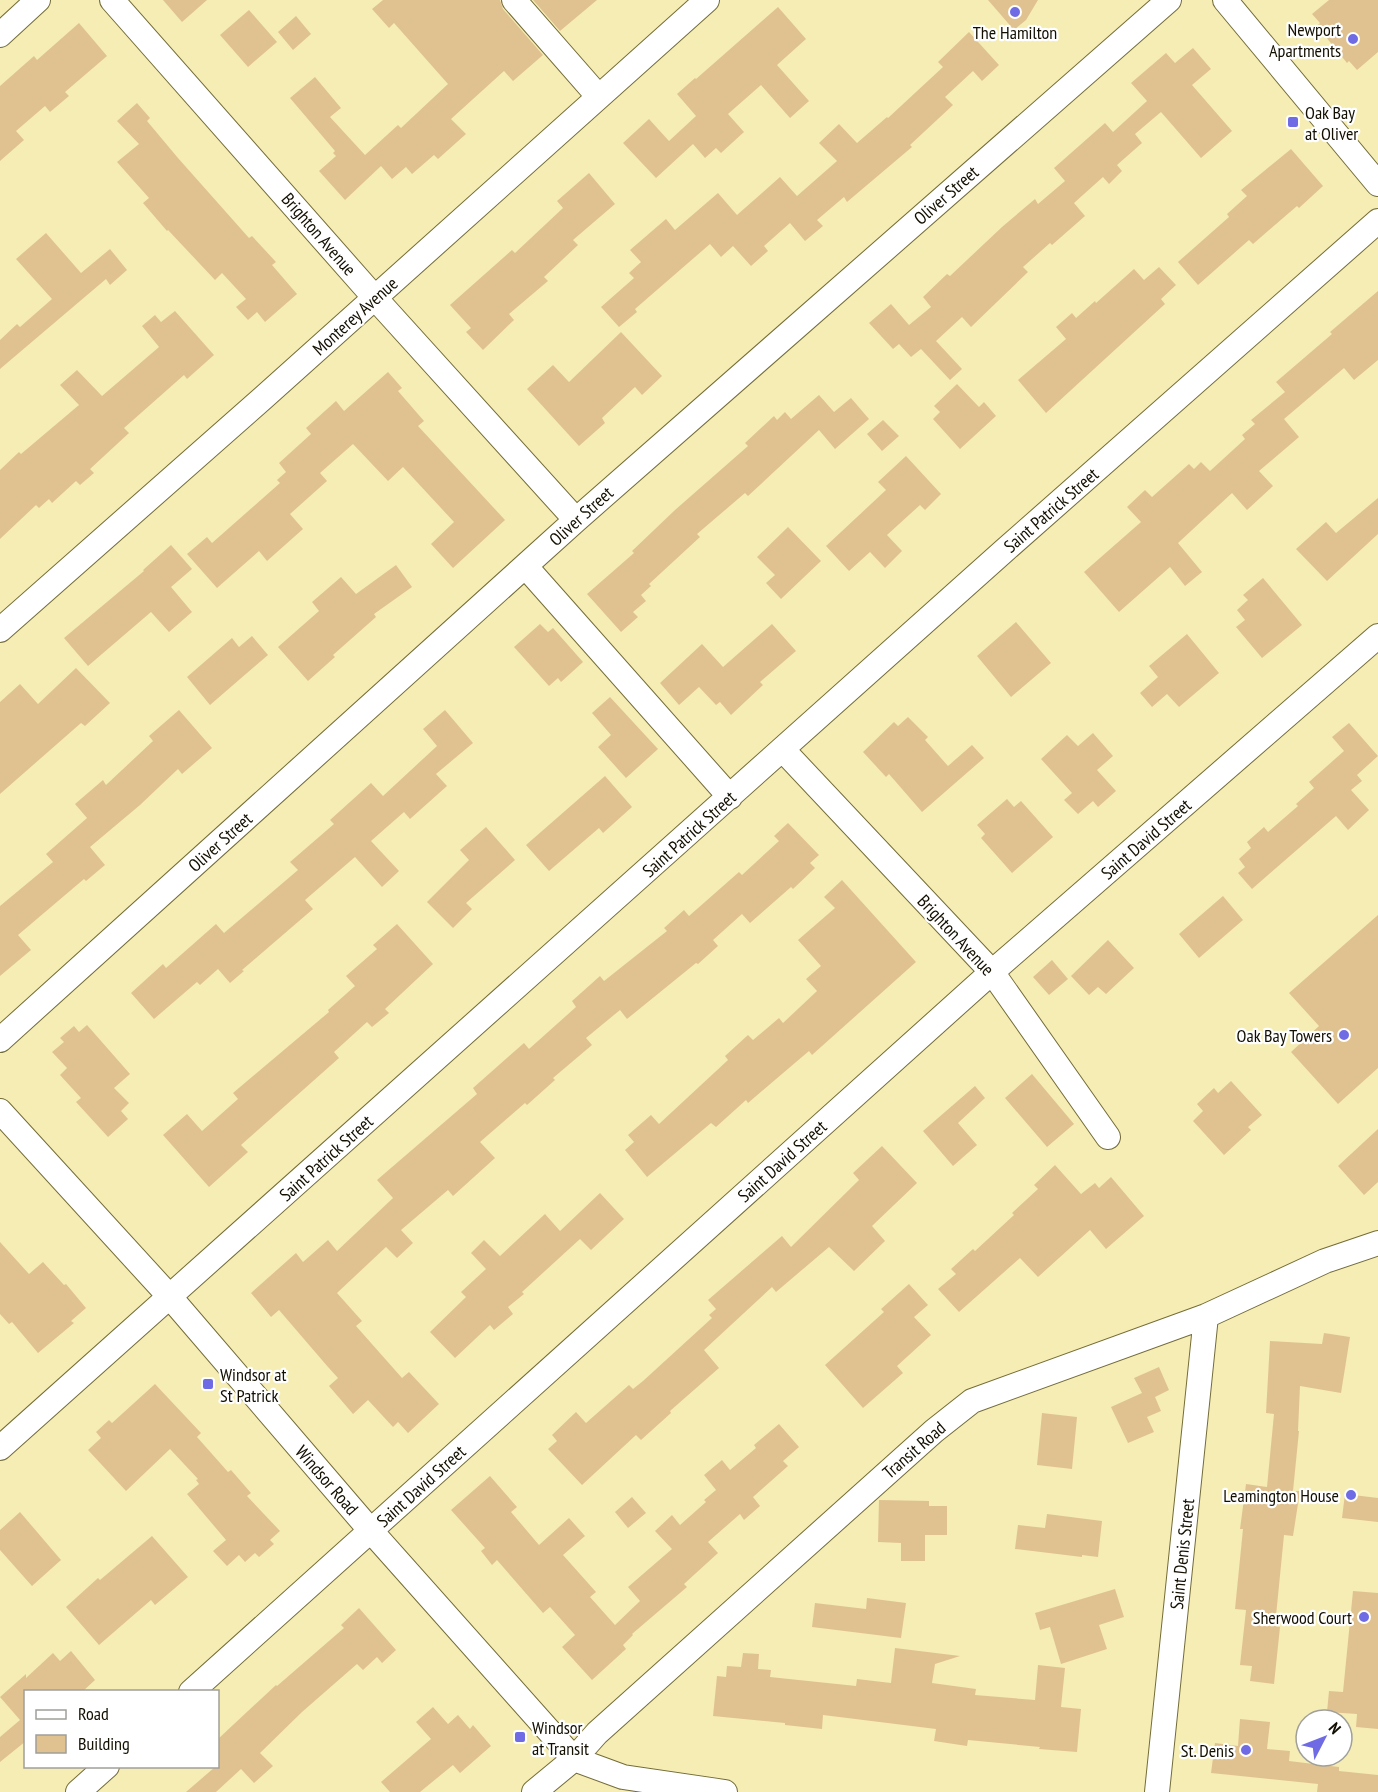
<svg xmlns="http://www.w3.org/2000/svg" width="1378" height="1792" font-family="'PT Sans Narrow',sans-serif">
<rect width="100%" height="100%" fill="#f5edb4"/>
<path fill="#e0c290" d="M 163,0 L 207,0 L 182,22 Z
M 383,0 L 500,0 L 503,9 L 543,55 L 513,81 L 504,71 L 451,119 L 466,134 L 438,159 L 434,155 L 412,174 L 406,167 L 392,179 L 381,166 L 345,200 L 319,171 L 336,156 L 333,153 L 335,151 L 290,98 L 315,77 L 341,108 L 330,117 L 365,155 L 398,125 L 401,128 L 448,84 L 394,23 L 389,28 L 372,9 Z
M 533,0 L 597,0 L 560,31 Z
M 988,0 L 1038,0 L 1026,20 L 1014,30 Z
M 1329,0 L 1378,0 L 1378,52 L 1357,70 L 1349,61 L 1347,63 L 1317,26 L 1320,23 L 1312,14 Z
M 778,7 L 806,39 L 777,65 L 809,101 L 790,118 L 761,85 L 728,114 L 744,132 L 721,153 L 716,148 L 705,158 L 693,144 L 656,178 L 623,143 L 649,119 L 669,141 L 696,116 L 677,94 L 695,78 L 696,79 Z
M 249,10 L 277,42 L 248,67 L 220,35 Z
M 296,16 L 311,34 L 293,50 L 278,32 Z
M 79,23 L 107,56 L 65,92 L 69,96 L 50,112 L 45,106 L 16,131 L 24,140 L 0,161 L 0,86 L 34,56 L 37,60 Z
M 969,32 L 999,65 L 982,81 L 973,71 L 945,97 L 953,105 L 910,145 L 912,147 L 847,202 L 844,197 L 817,220 L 823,226 L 805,241 L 790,223 L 764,246 L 768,251 L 751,266 L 733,246 L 721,257 L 710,244 L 635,309 L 637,312 L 619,327 L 601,307 L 634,278 L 629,273 L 641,262 L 630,250 L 666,219 L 675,230 L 718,193 L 737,215 L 780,177 L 797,196 L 837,161 L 819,143 L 839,124 L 857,143 L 887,117 L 888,118 L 943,67 L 938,62 Z
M 1193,48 L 1211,69 L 1192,85 L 1232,131 L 1201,158 L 1161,112 L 1135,134 L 1142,143 L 1117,165 L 1122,171 L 1109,184 L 1103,177 L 1074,203 L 1085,216 L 1052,245 L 1050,243 L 1023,267 L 1028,272 L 971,327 L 962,317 L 936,341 L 962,369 L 950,380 L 921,349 L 911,357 L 899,344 L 893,349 L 869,323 L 891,304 L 909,325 L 931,307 L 923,297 L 947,274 L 950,276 L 1002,227 L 1035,199 L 1038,204 L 1065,181 L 1054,168 L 1105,123 L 1113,132 L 1147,101 L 1131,83 L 1166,53 L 1175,63 Z
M 137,103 L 150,118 L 147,121 L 178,158 L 249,238 L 252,236 L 276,262 L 272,265 L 297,294 L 265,322 L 257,312 L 248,320 L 236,307 L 246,299 L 222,273 L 215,280 L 168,230 L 167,231 L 143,203 L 149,198 L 117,162 L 139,144 L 117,121 Z
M 1291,149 L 1323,186 L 1299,208 L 1297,206 L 1253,244 L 1249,240 L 1198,285 L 1178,262 L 1229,217 L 1227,214 L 1247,196 L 1241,190 Z
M 589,173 L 615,204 L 573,240 L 578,245 L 544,277 L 548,281 L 509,314 L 514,320 L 483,350 L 466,332 L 471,328 L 450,305 L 512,250 L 515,253 L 563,208 L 557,201 Z
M 46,233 L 81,273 L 110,249 L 127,270 L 110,285 L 106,279 L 0,369 L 0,340 L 17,324 L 20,327 L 52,299 L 16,259 Z
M 1159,267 L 1176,285 L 1161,299 L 1165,304 L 1046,413 L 1018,380 L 1066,339 L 1056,327 L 1072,313 L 1076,318 L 1095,301 L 1096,303 L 1134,269 L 1144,280 Z
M 1378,291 L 1378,360 L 1354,380 L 1344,368 L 1284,419 L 1299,437 L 1259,471 L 1273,486 L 1247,510 L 1232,493 L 1178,543 L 1202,572 L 1185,586 L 1170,567 L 1119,612 L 1084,572 L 1141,522 L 1127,507 L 1145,490 L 1152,497 L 1189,464 L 1194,469 L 1201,462 L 1210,471 L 1245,439 L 1242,435 L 1255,424 L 1251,420 L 1285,392 L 1276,382 L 1332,334 L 1330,332 Z
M 175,311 L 214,355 L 187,379 L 184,375 L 124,428 L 129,433 L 90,469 L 94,473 L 80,485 L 76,481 L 52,503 L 49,499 L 39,508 L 36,505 L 0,539 L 0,470 L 19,452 L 21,454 L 79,405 L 60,385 L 77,370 L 102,396 L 159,347 L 142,326 L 155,315 L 161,322 Z
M 621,332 L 662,376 L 642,395 L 635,387 L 602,418 L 605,423 L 579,446 L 527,389 L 553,365 L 569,382 Z
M 388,372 L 402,388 L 398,391 L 424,421 L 418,426 L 505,520 L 453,568 L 431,544 L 454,522 L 403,467 L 388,481 L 353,444 L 320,473 L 327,481 L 290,514 L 303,529 L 267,561 L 259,551 L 217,588 L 187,554 L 207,537 L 212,543 L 280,483 L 277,480 L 286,472 L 279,463 L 311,434 L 306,428 L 336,401 L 344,411 Z
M 957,384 L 979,407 L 984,402 L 996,416 L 960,449 L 933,419 L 940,412 L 934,406 Z
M 819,395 L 834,412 L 851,398 L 869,419 L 835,449 L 819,430 L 748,496 L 745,493 L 697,534 L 700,537 L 649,584 L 651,586 L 641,595 L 646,601 L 633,612 L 638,617 L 621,632 L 587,594 L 634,553 L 632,551 L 675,510 L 748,446 L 745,443 L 774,416 L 777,420 L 785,412 L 791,419 Z
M 883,420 L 899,436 L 882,451 L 867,434 Z
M 906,456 L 941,494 L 925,510 L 920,505 L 887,535 L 902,551 L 885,568 L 870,552 L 849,571 L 826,546 L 886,490 L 878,482 Z
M 1378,498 L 1378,534 L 1327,581 L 1296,549 L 1326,522 L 1336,533 Z
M 788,527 L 821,561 L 781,599 L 766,583 L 775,575 L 757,557 Z
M 171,545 L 192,569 L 171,587 L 192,612 L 169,632 L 151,612 L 88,666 L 64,638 L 144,571 L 143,570 Z
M 396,565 L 412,587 L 374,614 L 376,617 L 333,655 L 335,657 L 308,681 L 278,647 L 319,611 L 312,602 L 341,577 L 356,594 Z
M 1263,578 L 1302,625 L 1262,658 L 1236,627 L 1245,620 L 1237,610 L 1248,600 L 1243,595 Z
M 1016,622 L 1051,663 L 1011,697 L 977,656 Z
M 540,624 L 548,632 L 553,628 L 583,662 L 561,682 L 558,678 L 549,686 L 514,647 Z
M 772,624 L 796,651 L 760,682 L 763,685 L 731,715 L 720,702 L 716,705 L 699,687 L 679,705 L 660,683 L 702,644 L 723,667 Z
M 1187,634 L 1219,673 L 1179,707 L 1167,694 L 1152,707 L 1140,693 L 1158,677 L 1149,666 Z
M 252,636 L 268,655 L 210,705 L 187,677 L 232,638 L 239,647 Z
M 76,668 L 110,703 L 85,726 L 81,723 L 0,794 L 0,702 L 20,684 L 38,704 Z
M 610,697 L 658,749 L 626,778 L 598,747 L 611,735 L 592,713 Z
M 179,710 L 212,748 L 182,774 L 178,769 L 140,805 L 90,847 L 105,865 L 86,881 L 84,879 L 18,935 L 31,950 L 0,976 L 0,906 L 53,862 L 46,854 L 87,818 L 75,804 L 103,780 L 106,785 L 153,741 L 149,736 Z
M 445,710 L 473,743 L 436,774 L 447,786 L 410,819 L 404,812 L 371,841 L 399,871 L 382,887 L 355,857 L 305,900 L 313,909 L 242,970 L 244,971 L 230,983 L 218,969 L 200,985 L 197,982 L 154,1019 L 131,993 L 163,964 L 166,968 L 216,924 L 224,933 L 298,870 L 290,862 L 334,824 L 330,820 L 371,783 L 383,796 L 437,746 L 423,729 Z
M 908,717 L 928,737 L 925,740 L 948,766 L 972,745 L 984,758 L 922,812 L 889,774 L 886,777 L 863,752 L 894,722 L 898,726 Z
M 1349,723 L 1378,756 L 1357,775 L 1362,781 L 1351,790 L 1369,810 L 1348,830 L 1336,816 L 1252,889 L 1238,873 L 1245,867 L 1239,859 L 1251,848 L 1247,842 L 1264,827 L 1268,832 L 1298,806 L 1296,804 L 1314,788 L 1309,782 L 1344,751 L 1332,737 Z
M 1093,733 L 1113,756 L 1097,770 L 1116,791 L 1098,807 L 1093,801 L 1078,814 L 1064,800 L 1072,793 L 1041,759 L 1067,735 L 1078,746 Z
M 605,776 L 632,807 L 603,833 L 599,828 L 549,871 L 526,845 Z
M 1007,799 L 1014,807 L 1021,801 L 1053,837 L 1012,873 L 981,838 L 985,834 L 977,825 Z
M 788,823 L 819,855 L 810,863 L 815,868 L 793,889 L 791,887 L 750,923 L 742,914 L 713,940 L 718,946 L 698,964 L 696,963 L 627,1019 L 620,1010 L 586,1038 L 592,1045 L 553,1078 L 555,1080 L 527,1105 L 525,1103 L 480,1142 L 495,1158 L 453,1196 L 448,1190 L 401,1230 L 413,1243 L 397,1258 L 386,1247 L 337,1293 L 362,1321 L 356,1326 L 402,1378 L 409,1372 L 439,1404 L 408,1433 L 398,1422 L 393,1427 L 368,1400 L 353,1414 L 329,1386 L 338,1378 L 328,1367 L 279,1310 L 271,1317 L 251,1293 L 296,1253 L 303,1262 L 328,1240 L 337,1251 L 393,1198 L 377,1180 L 477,1094 L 473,1088 L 524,1043 L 529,1049 L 576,1007 L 572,1001 L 600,976 L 604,981 L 667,931 L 664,928 L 684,910 L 689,916 L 739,872 L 742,875 L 779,841 L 774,836 Z
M 486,827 L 515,860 L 466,903 L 472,909 L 453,928 L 427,902 L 469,860 L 460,850 Z
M 842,880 L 916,962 L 812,1055 L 809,1051 L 748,1103 L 746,1100 L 716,1127 L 711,1123 L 647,1177 L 625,1150 L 634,1142 L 628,1135 L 651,1115 L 659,1124 L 728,1060 L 725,1056 L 748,1035 L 753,1040 L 779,1018 L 783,1023 L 817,991 L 806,979 L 821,966 L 798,940 L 835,908 L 824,897 Z
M 1223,896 L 1243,920 L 1199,958 L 1179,934 Z
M 1378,915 L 1378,1068 L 1338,1104 L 1291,1052 L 1319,1026 L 1289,993 Z
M 397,924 L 433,964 L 385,1009 L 389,1013 L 372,1027 L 367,1022 L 334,1052 L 339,1058 L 241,1145 L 248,1152 L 209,1187 L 163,1135 L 187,1114 L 202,1131 L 238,1099 L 233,1093 L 329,1012 L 328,1010 L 355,986 L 346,976 L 377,949 L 373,945 Z
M 1108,940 L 1134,968 L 1106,994 L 1098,987 L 1089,995 L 1071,976 Z
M 1052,960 L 1068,979 L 1049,995 L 1033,977 Z
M 87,1025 L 130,1074 L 114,1088 L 129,1103 L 121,1111 L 128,1119 L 108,1137 L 76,1102 L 81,1098 L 60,1075 L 67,1068 L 52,1052 L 64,1042 L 60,1038 L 74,1026 L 79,1032 Z
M 1032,1074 L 1074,1124 L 1047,1147 L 1005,1098 Z
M 1231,1081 L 1262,1115 L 1248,1127 L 1251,1130 L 1224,1155 L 1193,1121 L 1203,1111 L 1197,1104 L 1214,1088 L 1218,1093 Z
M 975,1086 L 985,1098 L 958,1123 L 977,1145 L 953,1166 L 923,1131 Z
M 1378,1129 L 1378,1182 L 1364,1195 L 1338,1166 Z
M 882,1146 L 917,1183 L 872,1226 L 885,1241 L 854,1271 L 829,1247 L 776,1292 L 772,1287 L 704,1350 L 719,1368 L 670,1411 L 671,1413 L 641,1440 L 636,1435 L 582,1485 L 548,1449 L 557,1441 L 552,1435 L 576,1412 L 586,1423 L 629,1385 L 633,1389 L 643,1381 L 712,1318 L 709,1315 L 716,1309 L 708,1300 L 782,1236 L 791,1247 L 859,1180 L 853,1173 Z
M 1055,1165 L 1081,1194 L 1095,1183 L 1099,1188 L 1111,1177 L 1144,1216 L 1106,1249 L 1090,1230 L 1038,1277 L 1020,1258 L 959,1312 L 938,1289 L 956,1274 L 951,1269 L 973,1249 L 975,1251 L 1014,1215 L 1012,1213 L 1038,1189 L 1034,1185 Z
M 600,1193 L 624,1219 L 591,1250 L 580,1239 L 522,1292 L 524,1294 L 508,1307 L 513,1314 L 494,1330 L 490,1325 L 455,1358 L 430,1332 L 466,1297 L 461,1292 L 486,1269 L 471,1253 L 484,1240 L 500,1256 L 545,1214 L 560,1231 Z
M 0,1242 L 29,1274 L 43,1262 L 64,1285 L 66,1284 L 86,1308 L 71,1321 L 74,1323 L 38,1353 L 12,1322 L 9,1324 L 0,1314 Z
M 909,1284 L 928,1305 L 914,1317 L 931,1335 L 897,1366 L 903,1373 L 863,1408 L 825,1365 L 884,1312 L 881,1309 Z
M 1324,1333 L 1350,1337 L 1341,1393 L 1300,1386 L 1298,1431 L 1299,1431 L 1293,1491 L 1300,1491 L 1293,1536 L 1284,1535 L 1275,1626 L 1280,1627 L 1274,1684 L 1250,1681 L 1252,1666 L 1240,1665 L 1246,1610 L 1235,1609 L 1243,1529 L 1240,1529 L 1246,1484 L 1267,1487 L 1274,1414 L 1266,1413 L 1270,1341 L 1322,1344 Z
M 1159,1367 L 1169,1390 L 1155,1397 L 1161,1411 L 1147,1417 L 1154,1432 L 1128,1443 L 1111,1407 L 1142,1393 L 1134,1378 Z
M 155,1384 L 201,1433 L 197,1437 L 228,1472 L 231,1470 L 251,1493 L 247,1496 L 280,1531 L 270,1540 L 274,1544 L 259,1557 L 255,1553 L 245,1562 L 239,1555 L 227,1566 L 213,1551 L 226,1540 L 187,1494 L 199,1484 L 196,1480 L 198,1479 L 170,1449 L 126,1491 L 88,1450 L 101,1438 L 96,1432 L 109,1420 L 112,1423 Z
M 1042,1413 L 1077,1417 L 1072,1469 L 1037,1465 Z
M 779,1424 L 799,1447 L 783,1461 L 788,1466 L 753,1497 L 760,1506 L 744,1520 L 740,1514 L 708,1542 L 718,1553 L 684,1584 L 687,1587 L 632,1634 L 633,1635 L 623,1645 L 626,1649 L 592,1680 L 562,1647 L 575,1635 L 550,1607 L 543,1613 L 497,1560 L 492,1565 L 481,1551 L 485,1548 L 451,1510 L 490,1476 L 517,1507 L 511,1512 L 539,1545 L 569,1518 L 585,1536 L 563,1555 L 596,1592 L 590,1597 L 615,1625 L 640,1601 L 628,1587 L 672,1549 L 655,1531 L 672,1515 L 680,1525 L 706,1502 L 704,1500 L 716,1490 L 704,1475 L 722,1460 L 730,1470 L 756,1448 L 754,1445 Z
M 1345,1494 L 1378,1498 L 1378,1522 L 1342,1518 Z
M 632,1497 L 646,1513 L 628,1528 L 615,1512 Z
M 879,1500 L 929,1501 L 929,1506 L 947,1506 L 947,1535 L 925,1535 L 925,1561 L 901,1561 L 901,1543 L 878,1542 Z
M 20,1512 L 61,1560 L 32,1586 L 0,1550 L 0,1530 Z
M 1047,1514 L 1102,1521 L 1098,1557 L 1082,1555 L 1082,1557 L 1015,1549 L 1018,1525 L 1045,1528 Z
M 152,1536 L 188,1577 L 155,1605 L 151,1600 L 99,1645 L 66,1607 L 98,1578 L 100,1580 Z
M 1115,1589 L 1124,1617 L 1099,1625 L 1107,1649 L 1061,1664 L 1050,1627 L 1040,1630 L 1035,1613 Z
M 1353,1591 L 1378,1593 L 1378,1729 L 1356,1727 L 1357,1714 L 1327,1712 L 1329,1691 L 1343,1692 Z
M 867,1598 L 906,1603 L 901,1638 L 812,1627 L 815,1603 L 866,1609 Z
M 359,1608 L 396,1650 L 382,1663 L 377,1657 L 363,1670 L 357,1664 L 302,1712 L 260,1753 L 273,1766 L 254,1783 L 241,1769 L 216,1792 L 186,1792 L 215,1767 L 218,1767 L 218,1739 L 276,1685 L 277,1686 L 344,1628 L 341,1625 Z
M 895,1648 L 960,1656 L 935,1664 L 932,1683 L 976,1689 L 975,1695 L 1035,1700 L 1038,1665 L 1065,1668 L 1061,1707 L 1081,1709 L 1077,1752 L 1039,1749 L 1040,1747 L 968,1740 L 967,1746 L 934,1741 L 936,1729 L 823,1715 L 822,1729 L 785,1725 L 785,1723 L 713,1716 L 717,1676 L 726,1677 L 727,1666 L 741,1667 L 743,1653 L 759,1654 L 758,1669 L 771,1670 L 770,1677 L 856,1686 L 857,1679 L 891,1683 Z
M 71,1651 L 95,1680 L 82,1692 L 26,1692 L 26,1741 L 0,1762 L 0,1737 L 20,1720 L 0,1697 L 26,1674 L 26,1678 L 53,1653 L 60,1661 Z
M 433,1707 L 448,1724 L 458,1715 L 470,1729 L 473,1725 L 491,1746 L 460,1773 L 453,1765 L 420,1792 L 390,1792 L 381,1782 L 431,1739 L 416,1722 Z
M 1240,1719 L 1270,1722 L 1267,1749 L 1290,1751 L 1289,1761 L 1339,1767 L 1339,1771 L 1378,1775 L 1378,1792 L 1317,1792 L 1318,1784 L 1211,1773 L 1215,1743 L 1238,1746 Z"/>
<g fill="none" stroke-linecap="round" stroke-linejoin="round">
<g stroke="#746c38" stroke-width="26">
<path id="minor" d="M 112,0 L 375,298 L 576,520
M 514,0 L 598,96
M 1225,0 L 1378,184
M 0,35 L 38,0
M 526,567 L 730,797
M 0,630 L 263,398 L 707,0
M 783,750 L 992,972 L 1108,1137
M 0,1040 L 576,520 L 1169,0
M 0,1111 L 170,1297 L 371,1531 L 574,1759 L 623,1777 L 725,1792
M 0,1448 L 1005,550 L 1378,221
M 191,1692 L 992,972 L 1378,636
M 78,1792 L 107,1766
M 534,1792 L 574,1759 L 597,1733 L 934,1431 L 972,1401 L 1206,1316 L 1325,1261 L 1378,1243
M 1157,1792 L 1206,1316"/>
</g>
<use href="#minor" stroke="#fff" stroke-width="24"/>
</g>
<g fill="#6e6be5" stroke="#fff" stroke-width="2">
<circle cx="1015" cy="12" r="6"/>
<circle cx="1353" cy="39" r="6"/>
<rect x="1287" y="116" width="12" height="12" rx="3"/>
<circle cx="1344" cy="1035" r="6"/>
<rect x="202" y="1378" width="12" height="12" rx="3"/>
<circle cx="1351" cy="1495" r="6"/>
<circle cx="1364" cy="1617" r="6"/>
<rect x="514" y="1731" width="12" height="12" rx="3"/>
<circle cx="1246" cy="1750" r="6"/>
</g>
<g text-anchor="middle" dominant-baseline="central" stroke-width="4.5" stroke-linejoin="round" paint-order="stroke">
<g font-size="18" fill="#120f00" stroke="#fff" text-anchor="end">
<text x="1341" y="29">Newport<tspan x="1341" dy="21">Apartments</tspan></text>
<text x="1015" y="32" text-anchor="middle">The Hamilton</text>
<text x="1305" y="112" text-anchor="start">Oak Bay<tspan x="1305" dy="21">at Oliver</tspan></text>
<text x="1332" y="1035">Oak Bay Towers</text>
<text x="220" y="1374" text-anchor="start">Windsor at<tspan x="220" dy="21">St Patrick</tspan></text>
<text x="1339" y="1495">Leamington House</text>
<text x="1352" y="1617">Sherwood Court</text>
<text x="532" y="1727" text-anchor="start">Windsor<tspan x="532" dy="21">at Transit</tspan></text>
<text x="1234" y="1750">St. Denis</text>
</g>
<g font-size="18" fill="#120f00" stroke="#fff">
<text transform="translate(946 195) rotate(-41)">Oliver Street</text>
<text transform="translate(319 234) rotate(49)">Brighton Avenue</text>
<text transform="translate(355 316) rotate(-42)">Monterey Avenue</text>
<text transform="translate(1051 510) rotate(-41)">Saint Patrick Street</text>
<text transform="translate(581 516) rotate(-42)">Oliver Street</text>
<text transform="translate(689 834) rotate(-42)">Saint Patrick Street</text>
<text transform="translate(1146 839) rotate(-41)">Saint David Street</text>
<text transform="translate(220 842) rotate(-42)">Oliver Street</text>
<text transform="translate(956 935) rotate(47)">Brighton Avenue</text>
<text transform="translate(326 1158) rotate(-42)">Saint Patrick Street</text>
<text transform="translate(782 1161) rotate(-42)">Saint David Street</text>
<text transform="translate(914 1450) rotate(-41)">Transit Road</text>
<text transform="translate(327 1480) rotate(49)">Windsor Road</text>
<text transform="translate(421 1486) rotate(-42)">Saint David Street</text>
<text transform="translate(1182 1554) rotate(-84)">Saint Denis Street</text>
</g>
</g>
<rect x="24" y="1690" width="195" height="78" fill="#ffffff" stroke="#a09f99" stroke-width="1.5"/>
<rect x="36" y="1710" width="30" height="9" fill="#ffffff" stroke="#a09f99" stroke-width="1.5"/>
<text x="78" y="1720" font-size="18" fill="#120f00">Road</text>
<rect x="36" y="1735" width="30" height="18" fill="#e0c290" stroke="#a09f99" stroke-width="1.5"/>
<text x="78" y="1750" font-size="18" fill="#120f00">Building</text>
<g transform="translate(1324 1738) rotate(48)"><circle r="28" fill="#ffffff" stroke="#a09f99" stroke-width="1.5"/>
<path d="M0-4.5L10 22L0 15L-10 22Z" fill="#6e6be5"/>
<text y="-9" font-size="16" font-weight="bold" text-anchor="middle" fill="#120f00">N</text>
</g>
</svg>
